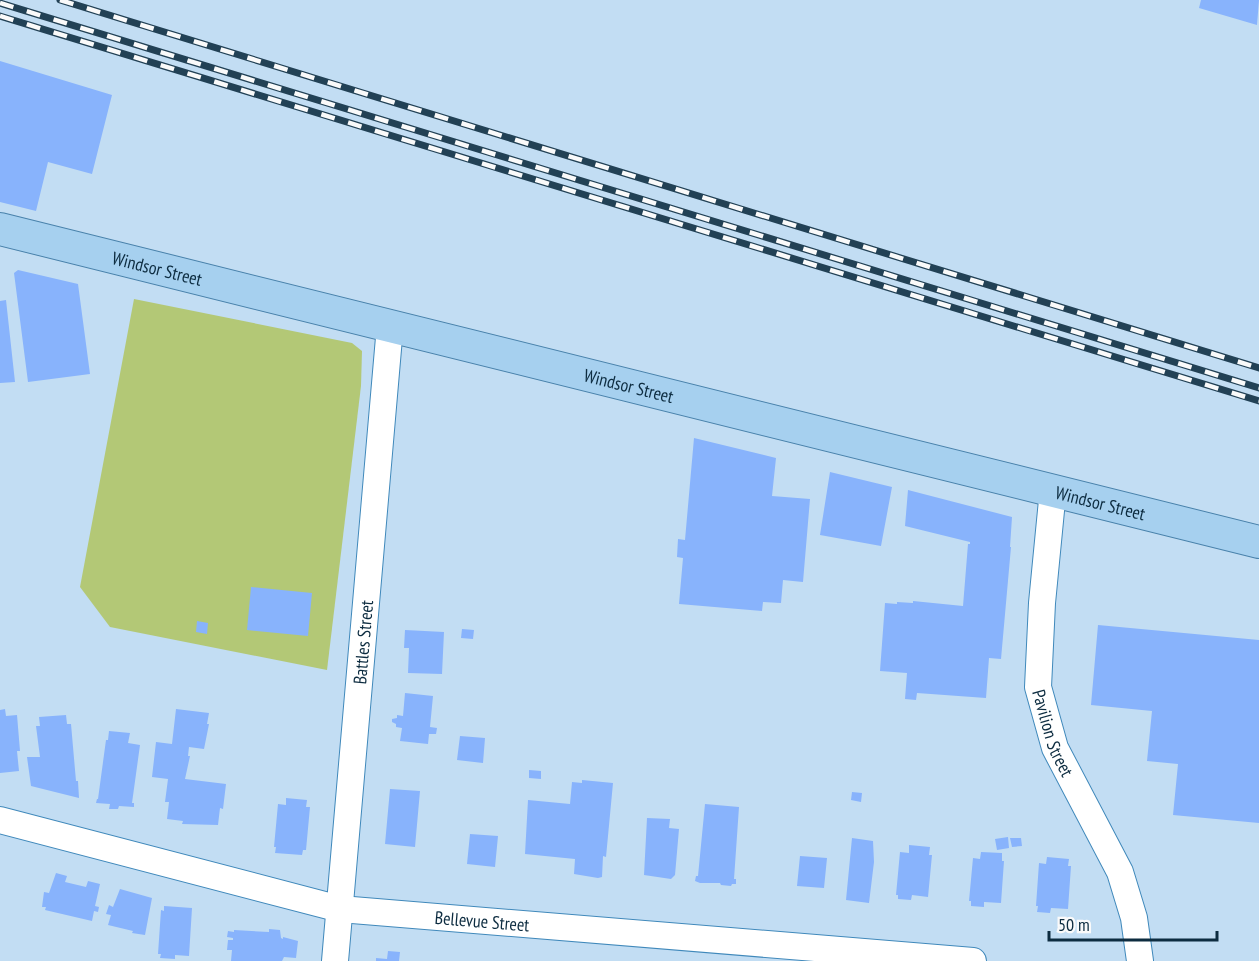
<svg xmlns="http://www.w3.org/2000/svg" width="1259" height="961" font-family="'PT Sans Narrow',sans-serif">
<rect width="100%" height="100%" fill="#c2ddf3"/>
<path fill="#b3c876" d="M 134,299 L 352,343 L 362,351 L 361,386 L 327,670 L 110,627 L 80,587 Z"/>
<path fill="#88b3fc" d="M 1201,0 L 1259,0 L 1257,25 L 1199,8 Z
M 0,61 L 112,95 L 92,174 L 48,162 L 36,211 L 0,202 Z
M 18,270 L 78,284 L 90,374 L 28,382 L 14,273 Z
M 6,300 L 15,382 L 0,383 L 0,301 Z
M 694,438 L 776,458 L 772,496 L 810,499 L 803,582 L 783,580 L 781,603 L 763,602 L 762,611 L 679,604 L 683,558 L 677,557 L 678,539 L 685,540 Z
M 830,472 L 892,487 L 881,546 L 820,535 Z
M 908,490 L 1012,517 L 1010,547 L 1011,547 L 1001,659 L 989,658 L 986,698 L 917,693 L 916,700 L 905,699 L 907,673 L 880,671 L 885,603 L 897,604 L 897,602 L 913,603 L 913,601 L 963,606 L 968,544 L 970,544 L 970,542 L 905,526 Z
M 251,587 L 312,593 L 308,636 L 247,630 Z
M 197,621 L 208,623 L 207,634 L 196,632 Z
M 1098,625 L 1259,640 L 1259,823 L 1173,815 L 1178,764 L 1147,761 L 1152,711 L 1091,705 Z
M 462,629 L 474,630 L 473,639 L 461,638 Z
M 405,630 L 444,632 L 442,674 L 408,673 L 409,648 L 404,648 Z
M 405,693 L 433,696 L 430,727 L 437,728 L 436,734 L 429,734 L 428,744 L 400,741 L 402,728 L 396,727 L 396,724 L 392,722 L 392,719 L 397,718 L 397,715 L 403,716 Z
M 5,709 L 6,716 L 17,715 L 20,751 L 17,751 L 19,771 L 0,773 L 0,710 Z
M 176,709 L 209,713 L 207,724 L 209,724 L 204,749 L 189,747 L 188,756 L 190,756 L 185,779 L 226,784 L 223,809 L 220,808 L 218,825 L 182,824 L 183,821 L 167,819 L 169,802 L 165,802 L 168,779 L 152,777 L 156,742 L 172,744 Z
M 66,715 L 67,724 L 71,724 L 76,781 L 78,781 L 79,798 L 31,786 L 27,757 L 40,757 L 36,726 L 40,726 L 39,717 Z
M 109,731 L 130,733 L 128,743 L 140,745 L 132,803 L 134,803 L 134,807 L 119,806 L 118,809 L 109,809 L 110,804 L 96,803 L 97,799 L 98,799 L 106,740 L 108,740 Z
M 460,736 L 485,738 L 483,763 L 457,760 Z
M 529,770 L 541,771 L 541,779 L 529,778 Z
M 582,780 L 613,783 L 606,857 L 603,856 L 602,877 L 598,878 L 574,874 L 575,859 L 525,854 L 528,800 L 570,804 L 572,782 L 582,783 Z
M 390,789 L 420,791 L 415,847 L 385,844 Z
M 852,792 L 862,793 L 861,802 L 851,800 Z
M 286,798 L 307,800 L 306,807 L 310,807 L 306,850 L 303,850 L 302,855 L 275,853 L 276,847 L 274,847 L 278,804 L 286,805 Z
M 705,804 L 739,807 L 734,879 L 736,879 L 736,884 L 732,884 L 731,886 L 721,885 L 720,883 L 700,883 L 695,881 L 696,876 L 698,876 Z
M 647,818 L 670,819 L 669,828 L 679,829 L 675,875 L 671,879 L 644,875 Z
M 470,834 L 498,836 L 495,867 L 467,864 Z
M 1008,837 L 1009,848 L 997,850 L 995,839 Z
M 852,838 L 873,841 L 874,862 L 869,903 L 846,900 Z
M 1010,838 L 1021,838 L 1022,846 L 1012,847 Z
M 909,845 L 930,847 L 929,855 L 932,855 L 928,897 L 912,895 L 911,900 L 898,899 L 898,895 L 896,895 L 900,852 L 909,853 Z
M 981,852 L 1002,853 L 1002,861 L 1004,861 L 1001,903 L 984,902 L 984,907 L 971,906 L 971,901 L 969,901 L 973,858 L 980,859 Z
M 800,856 L 827,858 L 824,888 L 797,886 Z
M 1047,857 L 1069,859 L 1068,866 L 1071,866 L 1068,909 L 1051,908 L 1050,913 L 1037,912 L 1038,906 L 1036,906 L 1039,863 L 1046,864 Z
M 56,873 L 67,876 L 65,882 L 86,887 L 88,881 L 100,884 L 95,906 L 99,907 L 98,912 L 94,911 L 92,921 L 45,910 L 46,907 L 42,907 L 44,892 L 49,893 Z
M 120,889 L 152,898 L 145,935 L 132,933 L 133,931 L 108,925 L 111,915 L 106,914 L 109,905 L 113,907 Z
M 164,906 L 192,908 L 189,956 L 175,955 L 175,959 L 160,958 L 161,954 L 158,954 L 161,910 L 164,911 Z
M 269,929 L 280,930 L 281,938 L 283,939 L 283,937 L 298,941 L 296,958 L 284,957 L 282,961 L 231,961 L 232,950 L 227,950 L 228,940 L 233,940 L 233,938 L 227,937 L 228,931 L 234,932 L 234,930 L 269,932 Z
M 388,951 L 400,952 L 399,961 L 376,961 L 376,958 L 387,959 Z"/>
<g fill="none" stroke-linecap="round" stroke-linejoin="round">
<g stroke="#4089bb" stroke-width="28">
<g id="minor">
<path id="s1" d="M 1053,490 L 1042,603 L 1038,687 L 1055,748 L 1120,872 L 1134,918 L 1140,961"/>
<path id="s2" d="M 0,820 L 340,909 L 973,961"/>
<path id="s3" d="M 335,961 L 390,326"/>
</g>
</g>
<g stroke="#4982ab" stroke-width="34">
<g id="major">
<path id="s4" d="M 0,229 L 1259,542"/>
</g>
</g>
<use href="#minor" stroke="#fff" stroke-width="26"/>
<use href="#major" stroke="#a6d0ef" stroke-width="32"/>
<g stroke="#224155" stroke-width="7">
<path id="rail" d="M 60,0 L 1259,368
M 0,3 L 1259,388
M 0,16 L 1259,401"/>
</g>
<use href="#rail" stroke="#fafafa" stroke-width="4.5" stroke-dasharray="14" stroke-linecap="butt"/>
</g>
<g text-anchor="middle" dominant-baseline="central" stroke-width="4.5" stroke-linejoin="round" paint-order="stroke">
<g font-size="18" fill="#0d2c40" stroke="#fafafa">
<text stroke="none"><textPath href="#s4" startOffset="162">Windsor Street</textPath></text>
<text stroke="none"><textPath href="#s4" startOffset="648">Windsor Street</textPath></text>
<text stroke="none"><textPath href="#s4" startOffset="1134">Windsor Street</textPath></text>
<text stroke="none"><textPath href="#s3" startOffset="320">Battles Street</textPath></text>
<text stroke="none"><textPath href="#s1" startOffset="246">Pavilion Street</textPath></text>
<text stroke="none"><textPath href="#s2" startOffset="494">Bellevue Street</textPath></text>
</g>
</g>
<path d="M1049 931v9h168v-9" fill="none" stroke="#0d2c40" stroke-width="3"/>
<text x="1058" y="931" font-size="18" fill="#0d2c40" stroke="#fafafa" stroke-width="4.5" paint-order="stroke">50 m</text>
</svg>
